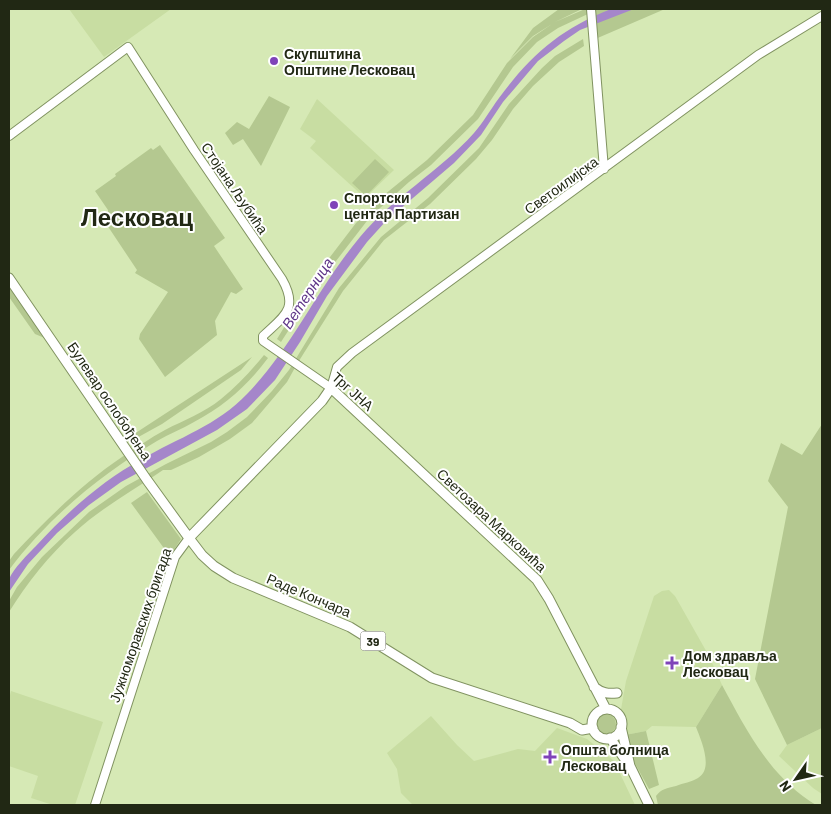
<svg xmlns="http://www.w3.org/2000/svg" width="831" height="814" font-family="Barlow,sans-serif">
<rect width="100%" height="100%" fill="#d6e9b5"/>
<path fill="#c8dda2" d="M 69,9 L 171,9 L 104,57 Z
M 317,99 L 394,170 L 365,198 L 310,148 L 316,141 L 300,129 Z
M 669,590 L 675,596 L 709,656 L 722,685 L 696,727 L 652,726 L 646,731 L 625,735 L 620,715 L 626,681 L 654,596 L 662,591 Z
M 11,691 L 103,722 L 75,805 L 53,805 L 31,798 L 38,776 L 9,766 L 9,699 Z
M 431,716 L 457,745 L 474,761 L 518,749 L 535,751 L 557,728 L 587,739 L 614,761 L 635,805 L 413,805 L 401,793 L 397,769 L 387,753 Z
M 822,728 L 822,794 L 813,788 L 779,756 L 787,745 Z"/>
<path fill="#b4c890" d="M 559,9 L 582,9 L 555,22 L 585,9 L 665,9 L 593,40 L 590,13 L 558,28 L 537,42 L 513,67 L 478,119 L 431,165 L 409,182 L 370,217 L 319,283 L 281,342 L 277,339 L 314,278 L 356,223 L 384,195 L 427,160 L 473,115 L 507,63 L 533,37 L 552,24 L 533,36 L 510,59 L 533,28 Z
M 583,39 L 584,46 L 559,62 L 533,86 L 513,109 L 492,140 L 476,159 L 430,204 L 384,240 L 343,291 L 297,364 L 287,382 L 252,423 L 230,439 L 199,457 L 171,470 L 163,470 C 134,490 101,508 75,532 C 49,555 27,583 9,612 L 9,601 L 17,587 L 42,557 L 89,512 L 126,486 L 166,464 L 211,442 L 227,432 L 247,417 L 272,391 L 289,370 L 339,288 L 381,237 L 428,198 L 479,148 L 509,104 L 542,68 L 555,56 Z
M 269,96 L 290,107 L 261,166 L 243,139 L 233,145 L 225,133 L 237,122 L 249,129 Z
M 160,145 L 225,238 L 214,246 L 243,289 L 236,294 L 231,292 L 216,319 L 215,321 L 217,335 L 165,377 L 139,339 L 140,334 L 168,292 L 135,273 L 137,270 L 107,225 L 108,210 L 95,191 L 116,176 L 115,174 L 151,148 L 153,150 Z
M 375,159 L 389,172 L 366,196 L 352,183 Z
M 9,284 L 47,339 L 35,334 L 9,297 Z
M 264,355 L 268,358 C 248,385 224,406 194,422 C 182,429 169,434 157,441 C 101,474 48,518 9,570 L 9,561 L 14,554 C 47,519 82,484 122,457 C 136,448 150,438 165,430 C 184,420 204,413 221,399 C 237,386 251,371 264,355 Z
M 252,357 L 241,370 L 162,424 L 133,440 L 131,436 Z
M 822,424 L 822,728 L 787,745 L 755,679 L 788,507 L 768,481 L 781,443 L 802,455 Z
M 147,492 L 181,539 L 172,553 L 166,551 L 131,503 Z
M 722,685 C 747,731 770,777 816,805 L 658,805 L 656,796 C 661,789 667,788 676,786 C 683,783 692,782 698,778 C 714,769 701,740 696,727 Z
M596 724a10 10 0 1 1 20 0a10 10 0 1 1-20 0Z
M 646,731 L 659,785 L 649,789 L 633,760 L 625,735 Z"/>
<path fill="#a586ca" d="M 611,9 L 634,9 L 580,30 L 564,41 L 538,61 L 503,102 L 481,135 L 454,163 L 386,221 L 367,242 L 327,296 L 300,342 L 275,380 L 247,409 L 217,430 L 121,482 L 89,505 L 57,533 L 28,564 L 9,592 C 9,588 8,583 9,579 C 14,568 28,554 36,546 C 67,512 102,481 142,459 C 178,438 218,425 247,394 C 292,348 318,287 360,237 C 393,197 439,172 474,133 C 483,123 490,110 499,98 C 531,55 560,29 611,9 Z"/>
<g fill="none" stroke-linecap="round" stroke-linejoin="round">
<g stroke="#819361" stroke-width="10">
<path id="minor" d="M 591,9 L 604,169
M 9,136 L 128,47 L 194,150 L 282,279 C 299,309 284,316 263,336 L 263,341 L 331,388 L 337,367 L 352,353 L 758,55 L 822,16
M 95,805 L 175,557 L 189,538"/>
</g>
<g stroke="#819361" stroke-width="11">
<path id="major" d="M 9,278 L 147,480 L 189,538 L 202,555 L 214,566 L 233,578 L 350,627 L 432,678 L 570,723 L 582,730 L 593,728
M 189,538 L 322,401 L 331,388 L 537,580 L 549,599 L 606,709
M 594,687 C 602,693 607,694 617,693
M592 724a15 15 0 1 1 30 0a15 15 0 1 1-30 0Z
M 621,727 L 630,766 L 649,805
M 610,738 L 627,762"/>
</g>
<use href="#minor" stroke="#fff" stroke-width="8"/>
<use href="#major" stroke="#fff" stroke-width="9"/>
</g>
<g fill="#7f43b9" stroke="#fff" stroke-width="2">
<circle cx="274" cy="61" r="5"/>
<circle cx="334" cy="205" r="5"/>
<path d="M669.5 655.5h5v5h5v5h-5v5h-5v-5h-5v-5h5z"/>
<path d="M547.5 749.5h5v5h5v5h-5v5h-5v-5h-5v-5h5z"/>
</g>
<g text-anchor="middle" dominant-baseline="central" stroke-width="4" stroke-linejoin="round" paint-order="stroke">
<rect fill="#fff" stroke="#64685a" stroke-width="1" x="360.5" y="631.5" width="25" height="19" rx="4"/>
<g font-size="12" font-weight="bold" fill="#212814">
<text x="373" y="641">39</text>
</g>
<g font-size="14" font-weight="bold" fill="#212814" stroke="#fff" text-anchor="start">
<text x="284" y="53">Скупштина<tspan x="284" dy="16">Општине Лесковац</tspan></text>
<text x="344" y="197">Спортски<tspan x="344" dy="16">центар Партизан</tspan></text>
<text x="683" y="655">Дом здравља<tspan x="683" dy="16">Лесковац</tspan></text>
<text x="561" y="749">Општа болница<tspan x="561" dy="16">Лесковац</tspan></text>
</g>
<g font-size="14" fill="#212814" stroke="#fff">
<text transform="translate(561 185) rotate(-36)">Светоилијска</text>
<text transform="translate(235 188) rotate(56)">Стојана Љубића</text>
<text transform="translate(353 391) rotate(42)">Трг ЈНА</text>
<text transform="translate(110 401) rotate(56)">Булевар ослобођења</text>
<text transform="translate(492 520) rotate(43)">Светозара Марковића</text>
<text transform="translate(309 595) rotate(23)">Раде Кончара</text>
<text transform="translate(140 625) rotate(-71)">Јужноморавских бригада</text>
</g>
<g font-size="15" font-style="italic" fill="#5f3688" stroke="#fff">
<text transform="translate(307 293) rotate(-57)">Ветерница</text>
</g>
<g font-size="24" font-weight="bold" fill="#212814" stroke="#fff">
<text x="137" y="216">Лесковац</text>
</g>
</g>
<rect width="831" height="814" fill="none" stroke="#212814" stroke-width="20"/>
<g transform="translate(796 779) rotate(236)" stroke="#ffffff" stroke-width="4" paint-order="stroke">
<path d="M0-4L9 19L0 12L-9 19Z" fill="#212814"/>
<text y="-8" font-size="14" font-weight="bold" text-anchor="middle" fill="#212814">N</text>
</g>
</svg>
